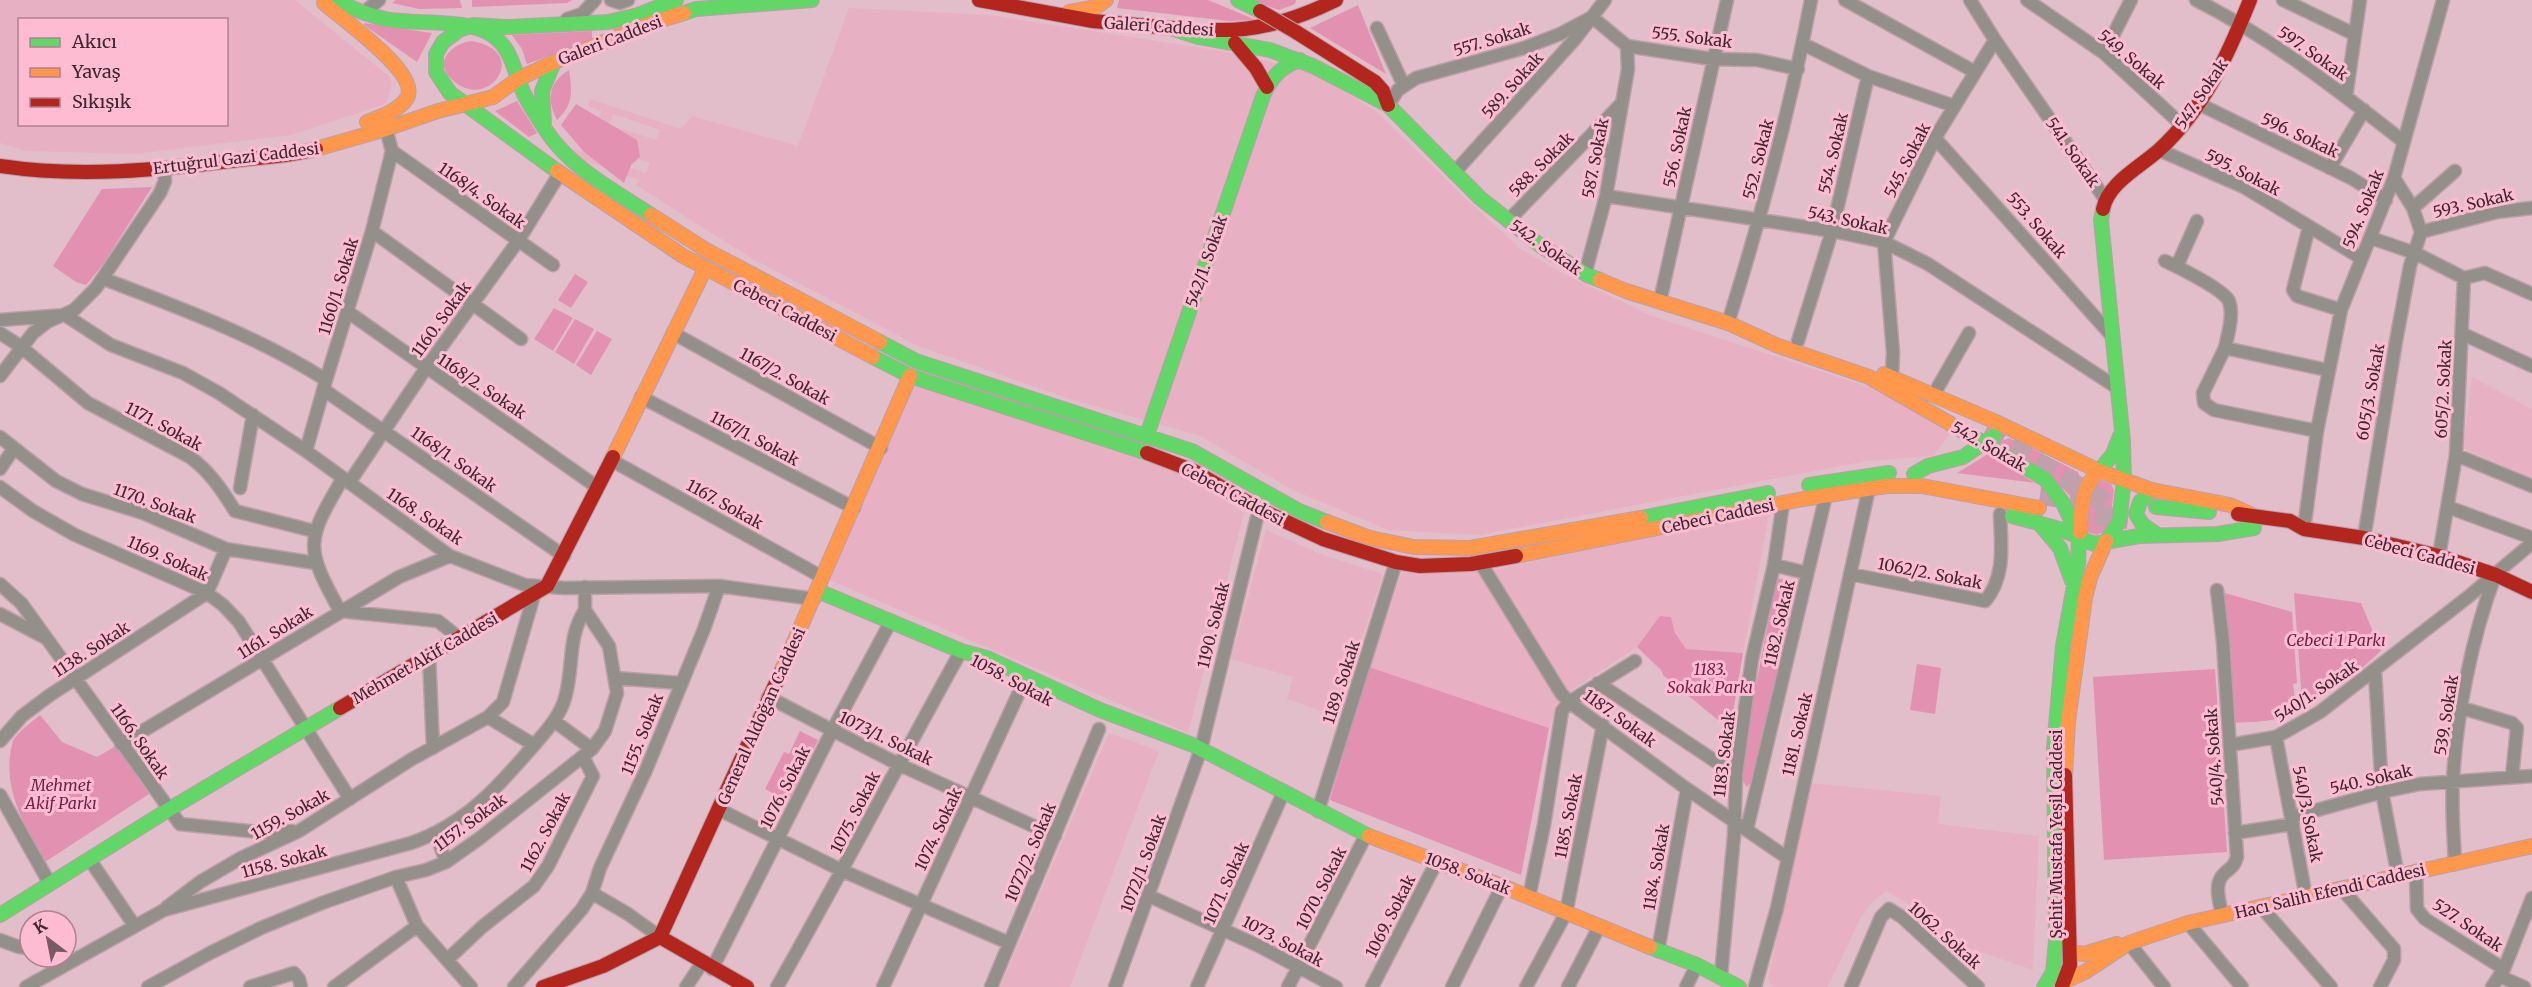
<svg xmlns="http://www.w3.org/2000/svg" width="2532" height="987" font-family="Merriweather,serif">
<rect width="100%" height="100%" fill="#e1beca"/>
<path fill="#e8b1c3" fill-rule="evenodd" d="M 0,0 L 295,0 L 390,77 L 391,85 L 389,96 L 385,104 L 292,135 L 135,154 L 26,151 L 0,143 ZM 20,20 L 226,20 L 226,124 L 20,124 Z
M 849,8 L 989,15 L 1228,52 L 1310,71 L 1376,111 L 1465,198 L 1522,250 L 1566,275 L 1652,316 L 1881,391 L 1950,434 L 1933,456 L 1867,461 L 1479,535 L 1388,530 L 1293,490 L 1198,435 L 1073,400 L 918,346 L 751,258 L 636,185 L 640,180 L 571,156 L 573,149 L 587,153 L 601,111 L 588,106 L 590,99 L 681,129 L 692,116 L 798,146 ZM 613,114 L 660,130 L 657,140 L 609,125 ZM 602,147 L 650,163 L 647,171 L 646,173 L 599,157 Z
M 2472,377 L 2532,409 L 2532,479 L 2463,448 Z
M 914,382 L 1187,475 L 1244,513 L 1188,733 L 829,580 Z
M 1770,510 L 1743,653 L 1686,649 L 1675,633 L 1671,617 L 1660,616 L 1637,647 L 1560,698 L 1549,728 L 1369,667 L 1402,573 L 1495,570 Z
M 1266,530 L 1323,555 L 1383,574 L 1337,716 L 1287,699 L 1293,677 L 1231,659 Z
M 1109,733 L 1159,751 L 1070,987 L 1000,987 Z
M 1811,783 L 1941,796 L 1938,824 L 2039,836 L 2033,970 L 1943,939 L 1920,911 L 1886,891 L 1872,902 L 1861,917 L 1828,987 L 1775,987 L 1770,984 L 1768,979 Z"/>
<path fill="#e292b0" d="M 396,0 L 460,0 L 462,8 L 419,9 L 392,3 Z
M 472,0 L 572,0 L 567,3 L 472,7 Z
M 1119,0 L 1208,0 L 1256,20 L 1229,21 L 1117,8 Z
M 1252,0 L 1296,0 L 1295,4 L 1279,10 Z
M 1358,5 L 1386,74 L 1310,28 Z
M 364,23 L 432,33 L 417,62 L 364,25 Z
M 592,31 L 592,40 L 527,64 L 522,49 L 512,35 Z
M 471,41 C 536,51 483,119 448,75 C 435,59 455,43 471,41 Z
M 569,70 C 572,91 574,104 557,120 C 546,99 549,82 569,70 Z
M 517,101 L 537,133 L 529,137 L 495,111 Z
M 576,104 L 637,140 L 640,157 L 631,165 L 624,183 L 584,152 L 561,125 Z
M 152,187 L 104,263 L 86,285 L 76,282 L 53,266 L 102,189 Z
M 575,274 L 588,282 L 571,308 L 558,300 Z
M 554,308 L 573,318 L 553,351 L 534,339 Z
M 575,319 L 594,329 L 574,364 L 555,352 Z
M 597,331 L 612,339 L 591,375 L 576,365 Z
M 2009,438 L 2044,454 L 2045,471 L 1999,442 Z
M 1988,454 L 2035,483 L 1957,473 Z
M 2047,456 L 2078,472 L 2079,476 L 2070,496 L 2048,473 Z
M 2100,480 L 2111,484 L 2114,490 L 2109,529 L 2097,535 L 2088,532 L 2086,500 Z
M 1777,578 L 1802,584 L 1751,782 L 1747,787 L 1742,780 L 1749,721 Z
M 2221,592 L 2292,612 L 2297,683 L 2293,684 L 2296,706 C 2285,724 2252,721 2232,723 Z
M 2294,593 L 2361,603 L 2381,651 L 2363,667 L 2298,712 L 2301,687 Z
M 1660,616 L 1671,617 L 1675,633 L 1686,649 L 1743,653 L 1730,730 L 1663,675 L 1661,670 L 1637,647 Z
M 1917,664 L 1941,668 L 1935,714 L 1910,710 Z
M 1369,667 L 1549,728 L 1521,875 L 1330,800 Z
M 2215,669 L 2227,852 L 2104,860 L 2093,677 Z
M 40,715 L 62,742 L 97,757 L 116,746 L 149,794 L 45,862 C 24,826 0,784 13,741 C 18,731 32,722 40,715 Z
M 800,731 L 818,740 L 788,801 L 765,789 L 784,752 L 789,754 Z"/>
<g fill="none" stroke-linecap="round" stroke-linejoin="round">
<path stroke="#c1a0ab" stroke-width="20" stroke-dasharray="20 10" stroke-linecap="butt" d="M 1985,431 L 2108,504
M 2040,495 L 2099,503
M 2065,512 L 2128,519"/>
<g stroke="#bb9fa9" stroke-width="15">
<path id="street" d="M 611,0 L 620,3 L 628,0
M 1845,0 L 1975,72
M 1970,0 L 1995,40 L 2105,199
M 2027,0 L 2104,53 L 2183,126
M 2196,0 C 2271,38 2338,90 2404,142
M 2283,0 L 2354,34
M 363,13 L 379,0
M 567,19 L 582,14 L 595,0
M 1377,28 L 1404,86
M 1803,44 L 1868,76 L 1954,106
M 2104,53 L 2131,0
M 2346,97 L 2360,0
M 2199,104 L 2351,178 L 2386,200
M 1388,105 L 1398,90 L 1416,78 L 1524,48 L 1560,34 L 1592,17 L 1605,0
M 1590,138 L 1612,155
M 1935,138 L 2112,336
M 2159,150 L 2244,187 L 2361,258
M 392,151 L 553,265
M 2330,168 L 2364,110
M 1454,173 L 1575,39 L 1592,17 L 1627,46 L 1712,59 L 1757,60 L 1798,69
M 1606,196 L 1832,231 L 1884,242 L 1928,264 L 2116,387
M 2413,208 L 2455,171
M 1508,221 L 1622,103
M 2309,227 L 2293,290 L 2297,296 L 2341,310
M 372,231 L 521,339
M 2421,232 L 2497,212 L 2532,208
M 2371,238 L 2415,253 L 2464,278 L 2456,455 L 2439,556
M 2165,261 C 2178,267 2223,289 2229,301 C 2234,315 2228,334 2225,348 L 2327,370
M 2177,266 L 2197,221
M 1585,274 L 1606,196 L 1628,69 L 1627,46
M 2464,278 L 2485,273 L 2532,294
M 104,279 C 180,308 257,336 326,380
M 1660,301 L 1727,0
M 348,312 L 597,487
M 0,320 L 65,315 L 111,345 L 183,373 L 219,393 L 306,451 L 450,556 L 525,585 L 564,588 L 719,586 L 814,599
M 1728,323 C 1761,217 1790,110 1811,0
M 0,333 L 20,346 L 88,403 L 190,457 C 210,472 222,490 235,511 L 314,531
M 673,333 L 881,448
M 2463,334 L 2532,366
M 1798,341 L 1832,231 L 1868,76
M 2225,348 L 2203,393 L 2204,403 L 2214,410 L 2317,431
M 0,376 L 33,333 L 47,322 L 74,310 L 96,288 L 160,193 L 165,181 L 164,169
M 1892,377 L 1893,352 L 1884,242 L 1935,138 L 1995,40
M 324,390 L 564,556
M 1934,394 L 1969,333
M 641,397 L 854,508
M 0,437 L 56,481 L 82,494 L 143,513 L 226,549 L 315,563
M 306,451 L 326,380 L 372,231 L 392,151 L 386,129
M 2456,455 L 2532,486
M 611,460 L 822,577
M 0,469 L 14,448
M 343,478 C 306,541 304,546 340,611 L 438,621 L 458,637
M 349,483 L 426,368 L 518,241 L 560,173
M 0,487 L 33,511 L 75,535 L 207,593 L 223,605 L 239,622 L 350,799
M 240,488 L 253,415
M 2448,507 L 2532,538
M 2304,529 L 2317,431 L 2341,310 L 2394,178 L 2443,0
M 2364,538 L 2396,341 L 2410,266 L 2421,232 L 2413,208 L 2394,178
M 1480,562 L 1561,693 L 1569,702 L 1687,789 L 1786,857
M 1774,565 L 1807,573
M 1850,574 L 1985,601 C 2006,577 2001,544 2000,514
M 0,584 L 22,604 L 180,824 L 269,833 L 292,831
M 2217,590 L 2223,642 L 2237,857 C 2233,870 2229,867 2222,876 C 2214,886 2220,903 2222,915
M 0,614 L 44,637
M 429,655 L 433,748
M 2375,671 L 2382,792 L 2398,876
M 615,678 L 680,683
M 1598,683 L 1736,775
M 768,697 L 898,764 L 1055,836
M 2462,708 L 2512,723 L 2517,728 L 2512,777
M 488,717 L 534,745
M 554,721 L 592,749
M 2276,737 L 2306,897
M 0,741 L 22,716 L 50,695 L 207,593 L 226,549
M 121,744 L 399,577 L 450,556
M 2230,745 L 2276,737 L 2320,712 L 2468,597 L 2532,543
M 0,795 L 50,884
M 718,809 L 843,871 L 1009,943
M 1318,811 L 1396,562
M 2292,817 L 2382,792 L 2420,784 L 2532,776
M 1747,829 L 1826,495
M 2235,833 L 2293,824
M 436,834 L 446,862
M 90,860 L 134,925
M 2455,864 C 2454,837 2451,809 2453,781 C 2456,717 2472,636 2495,576
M 2416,871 L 2417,909 L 2425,919 L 2504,969
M 396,877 L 417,926 L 471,987
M 2342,889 L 2394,949 L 2394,960 L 2380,987
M 592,893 L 628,914 L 660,937
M 1149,896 L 1259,946 L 1336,987
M 1529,897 L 1544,825 L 1562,711 L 1569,702 L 1635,661
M 167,907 L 200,882 L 241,858 L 299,831 L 412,759 L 488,717 L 503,702 L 534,595
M 2262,908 L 2331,987
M 2188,923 L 2242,987
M 0,940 L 19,947 L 30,948
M 2129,943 L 2164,987
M 1658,951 L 1687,789
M 448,959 L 482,927 L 534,886 L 548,866 L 593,776 L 583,757
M 712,969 L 832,731 L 891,621
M 1721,975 L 1734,836 L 1736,775 L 1752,659 L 1774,565 L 1783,503
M 2499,976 L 2524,987
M 26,987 L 164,910 L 411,843 C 466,824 498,787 535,744 C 547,730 560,716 565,698 C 574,668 567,637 585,610
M 148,987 L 210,953 L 261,928 L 322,903 L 396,877 L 426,870 L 446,862 L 480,838 L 592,749 L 605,731 L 617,693 L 609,646 L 585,610 L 585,587
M 250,987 L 294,973 L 299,979 L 301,987
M 334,987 L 417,926
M 514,987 L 582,909 L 592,893 L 600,868 L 646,770 L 704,629 L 719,586
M 686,987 L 702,963
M 777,987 C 840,876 899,763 961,651
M 883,987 L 1022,686
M 991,987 L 1099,729
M 1115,987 L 1201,749 L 1259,509
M 1197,987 L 1284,791
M 1288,987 L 1366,835
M 1372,987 L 1437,861
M 1452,987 L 1502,886
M 1526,987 L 1566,913 L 1603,725
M 1568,987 L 1599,927
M 1686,987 L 1697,965
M 1755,987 L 1777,908 L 1869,488
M 1851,987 L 1881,917 L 1889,909 L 1902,917 L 1978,987
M 2492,987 L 2504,969 L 2532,898"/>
</g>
<g stroke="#bb9fa9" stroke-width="16">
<path id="fast" d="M 334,0 C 351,8 367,15 385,19 C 417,25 468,18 492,35 C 513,49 514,73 524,94 C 530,106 538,118 545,129 C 570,168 613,190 651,215
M 1238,0 L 1260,11
M 684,13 L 696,9 L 812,0
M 1170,28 L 1198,37 L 1270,50 L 1313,66 L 1388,105 L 1480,198 L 1541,246 L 1587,275 L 1600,280
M 544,123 L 542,91 L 554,62
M 557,171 L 450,93 L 436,72 L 436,54 L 443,42 L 459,30 L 473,25 L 506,27 L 608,22 L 638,15 L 676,0
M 2103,209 L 2101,220 L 2123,441 L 2124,480
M 880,342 L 916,361 L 1192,451 L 1299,511 L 1327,522
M 873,357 L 910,376 L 1147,453
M 1963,431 L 2045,479 L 2063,503 L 2079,537
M 1147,435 L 1263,96 C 1271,78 1281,66 1300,60
M 2099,471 L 2113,454 L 2120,436
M 1914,474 L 1928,466 L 1963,457 L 1994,436
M 1809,485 L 1889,473
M 2152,490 L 2140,502 L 2136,514 L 2142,524 L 2156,534
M 2156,507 L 2209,512
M 2012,516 L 2063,530 L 2094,544 L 2139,536 L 2218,534 L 2254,528
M 1641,518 L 1768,493
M 2038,522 L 2060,548 L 2072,581
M 2106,541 L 2119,522 L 2124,480
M 818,591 L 961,651 L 987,658 L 1100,710 L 1193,745 L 1369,836
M 0,915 L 168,810 L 340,708
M 1650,947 L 1697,965 L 1739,987
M 2044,987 L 2053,972 L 2056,941 L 2054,748 L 2063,646 L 2078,564 L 2079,537"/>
</g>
<g stroke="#bb9fa9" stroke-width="16">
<path id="slow" d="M 324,3 C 341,19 421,73 407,98 C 399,111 380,117 367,122
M 1069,12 L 1096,7 L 1106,0
M 316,149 L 386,129 L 438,111 L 493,97 L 518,79 L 554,62 L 651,23 L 684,13
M 557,171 L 683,256 L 873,357
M 651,215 L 706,250 L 880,342
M 1600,280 L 1626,291 L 1728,323 L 1776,345 L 1869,377 L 1963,431
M 1884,374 L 1996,422 L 2099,471 L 2152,490 L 2230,505 L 2250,514
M 613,457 L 705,269
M 1327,522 L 1370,538 L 1414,547 L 1470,548 L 1641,518
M 2080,532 C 2081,509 2081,487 2099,471
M 1516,556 L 1803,499 L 1886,486 L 1922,486 L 2039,508
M 781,672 L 910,376
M 2065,775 L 2068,722 L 2085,598 L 2090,578 L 2106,541
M 1369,836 L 1502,886 L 1650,947
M 2071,952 L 2084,954 L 2117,944
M 2065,981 L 2085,972 L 2129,943 L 2188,923 L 2532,846"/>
</g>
<g stroke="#bb9fa9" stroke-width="16">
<path id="jam" d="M 979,0 L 1093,21 L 1181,29
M 1216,30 C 1260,31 1297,19 1336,0
M 1296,32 L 1375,82 L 1383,91 L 1388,105
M 1235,43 L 1256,68 L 1267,87
M 0,166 C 79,178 159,170 238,160 C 264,157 291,156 316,149
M 2103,209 C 2108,183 2140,167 2159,150 C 2204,109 2228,55 2250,0
M 1147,453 L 1194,471 L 1259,509 L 1323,539 L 1396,562 L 1420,566 L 1471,564 L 1516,556
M 2238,514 L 2290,521 L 2304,529 L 2364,538 L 2439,556 L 2496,575 L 2532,592
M 340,708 L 547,586 L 613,457
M 660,937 L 747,987
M 2062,986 L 2070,965 L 2065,775
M 543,987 L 603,966 L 660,937 L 781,672"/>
</g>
<use href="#street" stroke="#938f8a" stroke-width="12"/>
<use href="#fast" stroke="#63d668" stroke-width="14"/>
<use href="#slow" stroke="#ff974d" stroke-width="14"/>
<use href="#jam" stroke="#b3261e" stroke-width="14"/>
<g stroke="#bb9fa9" stroke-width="16" stroke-linecap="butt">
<path id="jam-bridge" d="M 1260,11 L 1296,32"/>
</g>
<use href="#jam-bridge" stroke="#b3261e" stroke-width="14"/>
</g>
<g text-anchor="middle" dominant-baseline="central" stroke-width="6" stroke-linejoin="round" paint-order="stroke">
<g font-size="16" fill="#3f262f" stroke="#fdbcd2">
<text transform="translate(1159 26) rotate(4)">Galeri Caddesi</text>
<text transform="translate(1692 37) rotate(7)">555. Sokak</text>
<text transform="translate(1492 39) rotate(-17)">557. Sokak</text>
<text transform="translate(610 40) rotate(-21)">Galeri Caddesi</text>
<text transform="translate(2313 53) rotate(35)">597. Sokak</text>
<text transform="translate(2132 59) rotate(40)">549. Sokak</text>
<text transform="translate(1512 85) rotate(-48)">589. Sokak</text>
<text transform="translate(2201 94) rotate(-56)">547. Sokak</text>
<text transform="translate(2300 135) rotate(25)">596. Sokak</text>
<text transform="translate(1677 147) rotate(-78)">556. Sokak</text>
<text transform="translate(2073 152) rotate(55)">541. Sokak</text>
<text transform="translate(1833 153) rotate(-77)">554. Sokak</text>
<text transform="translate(236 158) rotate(-7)">Ertuğrul Gazi Caddesi</text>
<text transform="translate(1595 158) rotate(-79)">587. Sokak</text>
<text transform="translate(1758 159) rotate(-76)">552. Sokak</text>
<text transform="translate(1907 160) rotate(-63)">545. Sokak</text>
<text transform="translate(1541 164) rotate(-45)">588. Sokak</text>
<text transform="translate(2243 172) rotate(27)">595. Sokak</text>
<text transform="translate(482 195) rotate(35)">1168/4. Sokak</text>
<text transform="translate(2473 203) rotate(-13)">593. Sokak</text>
<text transform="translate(2363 209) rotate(-68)">594. Sokak</text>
<text transform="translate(1848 220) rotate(12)">543. Sokak</text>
<text transform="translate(2037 225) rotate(49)">553. Sokak</text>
<text transform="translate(1546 247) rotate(35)">542. Sokak</text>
<text transform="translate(1206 261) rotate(-71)">542/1. Sokak</text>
<text transform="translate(338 286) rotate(-73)">1160/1. Sokak</text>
<text transform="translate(785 310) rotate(28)">Cebeci Caddesi</text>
<text transform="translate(441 319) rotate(-54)">1160. Sokak</text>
<text transform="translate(785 376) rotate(29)">1167/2. Sokak</text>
<text transform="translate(482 386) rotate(34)">1168/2. Sokak</text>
<text transform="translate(2443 389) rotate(-87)">605/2. Sokak</text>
<text transform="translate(2370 392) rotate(-80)">605/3. Sokak</text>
<text transform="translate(164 426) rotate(28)">1171. Sokak</text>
<text transform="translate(755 438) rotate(28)">1167/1. Sokak</text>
<text transform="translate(1989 446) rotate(30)">542. Sokak</text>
<text transform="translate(454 459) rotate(35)">1168/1. Sokak</text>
<text transform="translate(1233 494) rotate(28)">Cebeci Caddesi</text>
<text transform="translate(155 503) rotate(20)">1170. Sokak</text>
<text transform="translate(725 504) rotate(29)">1167. Sokak</text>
<text transform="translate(425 516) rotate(34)">1168. Sokak</text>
<text transform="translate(1718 516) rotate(-12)">Cebeci Caddesi</text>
<text transform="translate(2420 554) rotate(15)">Cebeci Caddesi</text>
<text transform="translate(168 558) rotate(24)">1169. Sokak</text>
<text transform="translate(1930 573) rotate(11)">1062/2. Sokak</text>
<text transform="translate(1779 623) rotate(-77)">1182. Sokak</text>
<text transform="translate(1213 625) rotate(-76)">1190. Sokak</text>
<text transform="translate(275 632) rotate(-32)">1161. Sokak</text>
<text transform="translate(91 649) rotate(-33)">1138. Sokak</text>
<text transform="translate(425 658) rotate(-30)">Mehmet Akif Caddesi</text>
<text transform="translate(1012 680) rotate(28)">1058. Sokak</text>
<text transform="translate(1341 682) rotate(-72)">1189. Sokak</text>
<text transform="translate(2316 691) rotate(-34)">540/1. Sokak</text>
<text transform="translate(2446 715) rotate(-81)">539. Sokak</text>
<text transform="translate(761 716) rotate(-66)">General Aldoğan Caddesi</text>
<text transform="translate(1620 718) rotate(36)">1187. Sokak</text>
<text transform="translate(642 734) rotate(-68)">1155. Sokak</text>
<text transform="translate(1797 734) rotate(-77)">1181. Sokak</text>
<text transform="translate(886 738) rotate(26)">1073/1. Sokak</text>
<text transform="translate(140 741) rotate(55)">1166. Sokak</text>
<text transform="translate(1724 754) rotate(-83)">1183. Sokak</text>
<text transform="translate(2214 757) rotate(-94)">540/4. Sokak</text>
<text transform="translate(2371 779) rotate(-13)">540. Sokak</text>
<text transform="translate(785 787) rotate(-63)">1076. Sokak</text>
<text transform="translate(855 812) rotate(-63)">1075. Sokak</text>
<text transform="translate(290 814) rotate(-29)">1159. Sokak</text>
<text transform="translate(2308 814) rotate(79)">540/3. Sokak</text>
<text transform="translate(1568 816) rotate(-79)">1185. Sokak</text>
<text transform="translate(470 822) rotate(-36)">1157. Sokak</text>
<text transform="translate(938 829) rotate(-65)">1074. Sokak</text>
<text transform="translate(545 832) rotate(-62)">1162. Sokak</text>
<text transform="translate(2056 834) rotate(-90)">Şehit Mustafa Yeşil Caddesi</text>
<text transform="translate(1030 852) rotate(-67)">1072/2. Sokak</text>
<text transform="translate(284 861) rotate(-15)">1158. Sokak</text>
<text transform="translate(1143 863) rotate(-70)">1072/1. Sokak</text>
<text transform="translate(1656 867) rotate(-80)">1184. Sokak</text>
<text transform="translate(1468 873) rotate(21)">1058. Sokak</text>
<text transform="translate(1226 883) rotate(-66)">1071. Sokak</text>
<text transform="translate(1321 888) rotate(-63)">1070. Sokak</text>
<text transform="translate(2330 891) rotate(-13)">Hacı Salih Efendi Caddesi</text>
<text transform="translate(1390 916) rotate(-63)">1069. Sokak</text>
<text transform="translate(2468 925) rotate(34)">527. Sokak</text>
<text transform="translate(1945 935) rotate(42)">1062. Sokak</text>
<text transform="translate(1283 941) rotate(28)">1073. Sokak</text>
</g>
<g font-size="16" font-style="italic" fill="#711f43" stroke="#fdbcd2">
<text x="2336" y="640">Cebeci 1 Parkı</text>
<text x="1710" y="669">1183.<tspan x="1710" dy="18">Sokak Parkı</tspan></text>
<text x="61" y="785">Mehmet<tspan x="61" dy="18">Akif Parkı</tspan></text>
</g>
</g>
<rect x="18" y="18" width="210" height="108" fill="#fdbcd2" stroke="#b18091" stroke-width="1.5"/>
<rect x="30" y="38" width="30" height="9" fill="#63d668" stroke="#b18091" stroke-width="1.5"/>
<text x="72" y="48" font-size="18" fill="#3f262f">Akıcı</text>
<rect x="30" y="68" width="30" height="9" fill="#ff974d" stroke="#b18091" stroke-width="1.5"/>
<text x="72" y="78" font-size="18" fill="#3f262f">Yavaş</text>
<rect x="30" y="98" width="30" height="9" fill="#b3261e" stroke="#b18091" stroke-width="1.5"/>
<text x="72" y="108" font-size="18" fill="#3f262f">Sıkışık</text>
<g transform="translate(48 939) rotate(328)"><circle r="28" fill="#fdbcd2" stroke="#b18091" stroke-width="1.5"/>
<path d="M0-4.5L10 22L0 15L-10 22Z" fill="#785b65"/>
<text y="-9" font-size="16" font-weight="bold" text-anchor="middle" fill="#3f262f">K</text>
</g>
</svg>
